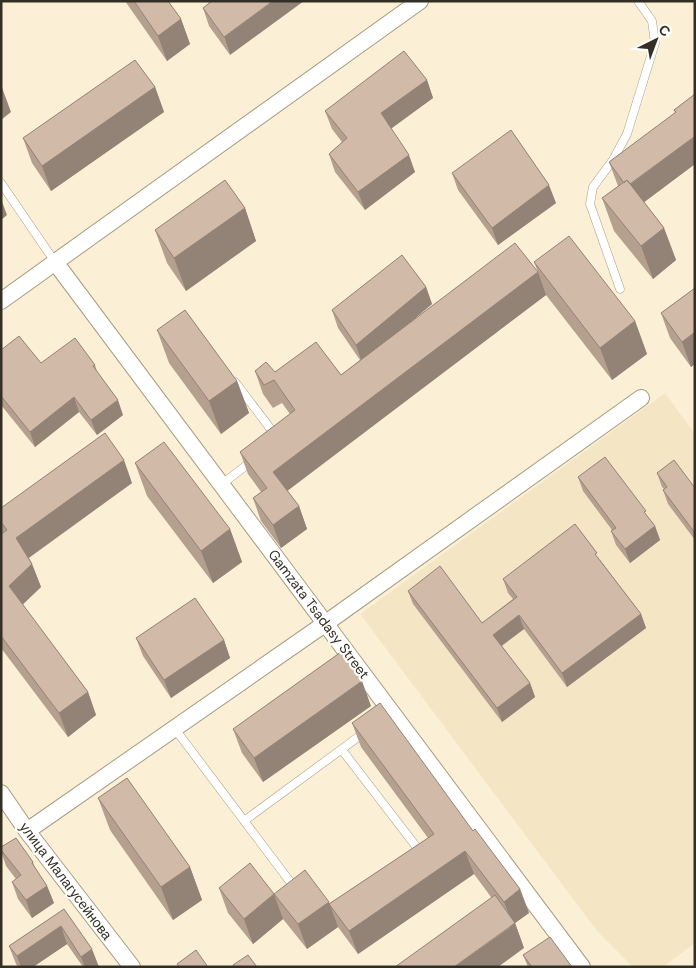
<svg xmlns="http://www.w3.org/2000/svg" width="696" height="968" font-family="'DM Sans',sans-serif">
<rect width="100%" height="100%" fill="#fbf0d5"/>
<path fill="#f4e6c4" d="M 665,393 L 695,434 L 695,943 L 663,967 L 633,967 L 597,931 L 360,614 Z"/>
<g fill="none" stroke-linecap="round" stroke-linejoin="round">
<g stroke="#a69c83" stroke-width="9">
<path id="lane" d="M 1,183 L 55,262
M 620,289 L 590,204 L 593,187 L 613,160 L 627,134 L 655,43 L 652,21 L 638,1
M 235,382 L 276,436
M 222,484 L 252,461
M 175,729 L 294,887
M 342,750 L 415,845
M 244,821 L 365,732"/>
</g>
<g stroke="#a69c83" stroke-width="18">
<path id="street" d="M 55,262 L 582,967
M 1,301 L 420,1
M 1,793 L 27,831 L 132,967
M 27,831 L 326,623 L 641,398"/>
</g>
<use href="#lane" stroke="#fff" stroke-width="8"/>
<use href="#street" stroke="#fff" stroke-width="16"/>
</g>
<path fill="#b5a090" d="M 125,1 L 168,1 L 181,19 L 190,44 L 167,61 Z
M 212,1 L 230,55 L 209,26 L 203,8 Z
M 427,80 L 433,98 L 391,128 L 415,172 L 365,210 L 335,172 L 329,154 L 342,142 L 332,129 L 325,111 Z
M 155,87 L 164,112 L 51,191 L 32,163 L 23,138 Z
M 695,94 L 695,164 L 644,202 L 664,228 L 676,260 L 653,279 L 614,231 L 602,198 L 618,186 L 609,162 L 675,113 L 674,110 Z
M 452,173 L 556,203 L 498,245 L 458,190 Z
M 245,208 L 256,241 L 186,291 L 167,263 L 155,230 Z
M 534,262 L 635,321 L 647,354 L 612,380 L 546,295 L 287,490 L 299,506 L 307,529 L 281,548 L 261,521 L 253,498 L 261,492 L 248,474 L 240,452 L 290,414 L 282,403 L 273,408 L 263,394 L 255,371 L 341,375 L 360,360 L 338,328 L 332,310 L 426,287 L 432,304 L 415,318 L 538,272 Z
M 695,288 L 695,364 L 691,367 L 670,338 L 661,313 Z
M 157,330 L 237,381 L 249,413 L 221,434 L 169,363 Z
M 1,350 L 41,363 L 95,365 L 98,374 L 123,415 L 97,435 L 79,412 L 35,447 L 1,405 Z
M 135,463 L 230,529 L 242,562 L 213,583 L 147,496 Z
M 657,473 L 695,488 L 695,540 L 668,504 L 663,490 L 664,489 L 662,487 Z
M 578,477 L 648,517 L 655,526 L 660,540 L 630,563 L 616,545 L 611,531 L 612,530 L 583,491 Z
M 132,483 L 29,558 L 32,564 L 41,587 L 22,605 L 88,692 L 96,715 L 68,737 L 1,648 L 1,534 L 2,534 L 1,531 L 1,508 Z
M 600,560 L 641,614 L 646,628 L 567,687 L 524,629 L 502,646 L 530,683 L 535,697 L 502,722 L 413,604 L 408,591 L 482,623 L 513,599 L 508,593 L 503,579 Z
M 136,638 L 224,640 L 230,658 L 171,698 L 143,656 Z
M 371,706 L 263,782 L 242,753 L 233,729 Z
M 352,723 L 473,831 L 520,889 L 529,913 L 515,923 L 524,948 L 491,897 L 474,874 L 358,954 L 338,927 L 307,949 L 283,919 L 253,944 L 228,913 L 219,888 L 274,894 L 329,904 L 428,838 L 361,747 Z
M 98,798 L 190,867 L 202,900 L 173,920 L 110,830 Z
M 1,847 L 33,862 L 35,869 L 47,886 L 54,903 L 32,918 L 18,899 L 12,882 L 16,879 L 6,866 L 1,851 Z
M 64,909 L 99,967 L 83,967 L 67,944 L 33,967 L 18,967 L 16,964 L 9,946 Z
M 523,955 L 572,967 L 528,967 Z"/>
<path fill="#938276" d="M 273,1 L 304,1 L 230,55 L 224,37 Z
M 181,19 L 190,44 L 167,61 L 158,36 Z
M 427,80 L 433,98 L 388,131 L 381,113 Z
M 1,85 L 11,112 L 1,120 Z
M 155,87 L 164,112 L 51,191 L 42,166 Z
M 694,137 L 695,140 L 695,164 L 635,209 L 627,187 Z
M 409,155 L 415,172 L 365,210 L 358,192 Z
M 549,185 L 556,203 L 498,245 L 492,228 Z
M 1,199 L 7,215 L 1,220 Z
M 245,208 L 256,241 L 186,291 L 174,258 Z
M 664,228 L 676,260 L 653,279 L 641,246 Z
M 538,272 L 546,295 L 282,495 L 273,472 Z
M 426,287 L 432,304 L 362,363 L 356,345 Z
M 635,321 L 647,354 L 612,380 L 600,348 Z
M 695,332 L 695,364 L 691,367 L 682,342 Z
M 237,381 L 249,413 L 221,434 L 209,401 Z
M 74,397 L 79,412 L 35,447 L 30,432 Z
M 118,400 L 123,415 L 97,435 L 91,420 Z
M 124,460 L 132,483 L 24,561 L 16,538 Z
M 299,506 L 307,529 L 281,548 L 273,525 Z
M 655,526 L 660,540 L 630,563 L 625,549 Z
M 230,529 L 242,562 L 213,583 L 201,551 Z
M 32,564 L 41,587 L 17,610 L 9,586 Z
M 641,614 L 646,628 L 567,687 L 562,673 Z
M 519,615 L 524,629 L 498,648 L 493,635 Z
M 224,640 L 230,658 L 171,698 L 164,680 Z
M 362,681 L 371,706 L 263,782 L 254,758 Z
M 530,683 L 535,697 L 502,722 L 497,708 Z
M 88,692 L 96,715 L 68,737 L 59,713 Z
M 465,851 L 474,874 L 358,954 L 349,931 Z
M 190,867 L 202,900 L 173,920 L 161,887 Z
M 47,886 L 54,903 L 32,918 L 26,900 Z
M 520,889 L 529,913 L 515,923 L 524,948 L 498,967 L 454,967 L 513,925 L 504,902 Z
M 274,894 L 283,919 L 253,944 L 244,919 Z
M 329,902 L 338,927 L 307,949 L 298,924 Z
M 61,926 L 67,944 L 33,967 L 21,967 L 17,956 Z
M 92,949 L 99,967 L 85,967 L 81,957 Z"/>
<path fill="#d2baa8" stroke="#938276" d="M 134,1 L 168,1 L 181,19 L 158,36 Z
M 212,1 L 273,1 L 224,37 L 203,8 Z
M 404,51 L 427,80 L 381,113 L 409,155 L 358,192 L 329,154 L 347,138 L 325,111 Z
M 135,60 L 155,87 L 42,166 L 23,138 Z
M 695,94 L 695,138 L 694,137 L 630,184 L 627,180 L 624,183 L 609,162 L 676,112 L 674,110 Z
M 511,130 L 549,185 L 492,228 L 452,173 Z
M 225,180 L 245,208 L 174,258 L 155,230 Z
M 627,180 L 664,228 L 641,246 L 602,198 Z
M 569,236 L 635,321 L 600,348 L 534,262 Z
M 515,243 L 538,272 L 273,472 L 299,506 L 273,525 L 253,498 L 267,488 L 240,452 L 295,410 L 274,380 L 264,385 L 255,371 L 266,362 L 275,372 L 316,342 L 341,375 Z
M 402,255 L 426,287 L 356,345 L 332,310 Z
M 695,288 L 695,332 L 682,342 L 661,313 Z
M 185,310 L 237,381 L 209,401 L 157,330 Z
M 19,336 L 41,363 L 75,338 L 95,365 L 93,366 L 118,400 L 91,420 L 74,397 L 30,432 L 1,396 L 1,350 Z
M 105,433 L 124,460 L 16,538 L 32,564 L 9,586 L 88,692 L 59,713 L 1,636 L 1,534 L 7,530 L 1,522 L 1,508 Z
M 164,442 L 230,529 L 201,551 L 135,463 Z
M 605,457 L 646,511 L 644,512 L 655,526 L 625,549 L 611,531 L 616,528 L 578,477 Z
M 674,460 L 695,488 L 695,533 L 663,490 L 667,487 L 657,473 Z
M 575,524 L 597,553 L 595,554 L 641,614 L 562,673 L 519,615 L 493,635 L 530,683 L 497,708 L 408,591 L 440,566 L 482,623 L 517,597 L 503,579 Z
M 195,598 L 224,640 L 164,680 L 136,638 Z
M 341,652 L 362,681 L 254,758 L 233,729 Z
M 380,703 L 473,831 L 475,829 L 520,889 L 504,902 L 465,851 L 349,931 L 329,904 L 434,834 L 352,723 Z
M 127,778 L 190,867 L 161,887 L 98,798 Z
M 16,838 L 33,862 L 32,863 L 47,886 L 26,900 L 12,882 L 21,875 L 1,850 L 1,847 Z
M 250,863 L 274,894 L 244,919 L 219,888 Z
M 305,870 L 329,902 L 298,924 L 274,894 Z
M 495,895 L 515,923 L 454,967 L 395,967 Z
M 64,909 L 92,949 L 81,957 L 61,926 L 17,956 L 9,946 Z
M 550,937 L 572,967 L 532,967 L 523,955 Z
M 196,950 L 208,967 L 179,967 L 177,964 Z
M 248,955 L 257,967 L 234,967 L 233,965 Z"/>
<g text-anchor="middle" dominant-baseline="central" stroke-width="4.5" stroke-linejoin="round" paint-order="stroke">
<g font-size="14" fill="#332f24" stroke="#fefefe">
<text transform="translate(319 614) rotate(53)">Gamzata Tsadasy Street</text>
<text transform="translate(66 881) rotate(53)">улица Малагусейнова</text>
</g>
</g>
<rect width="696" height="968" fill="none" stroke="#332f24" stroke-width="5"/>
<g transform="translate(656 40) rotate(42)" stroke="#fefefe" stroke-width="4" paint-order="stroke">
<path d="M0-4L9 19L0 12L-9 19Z" fill="#332f24"/>
<text y="-8" font-size="14" font-weight="bold" text-anchor="middle" fill="#332f24">С</text>
</g>
</svg>
